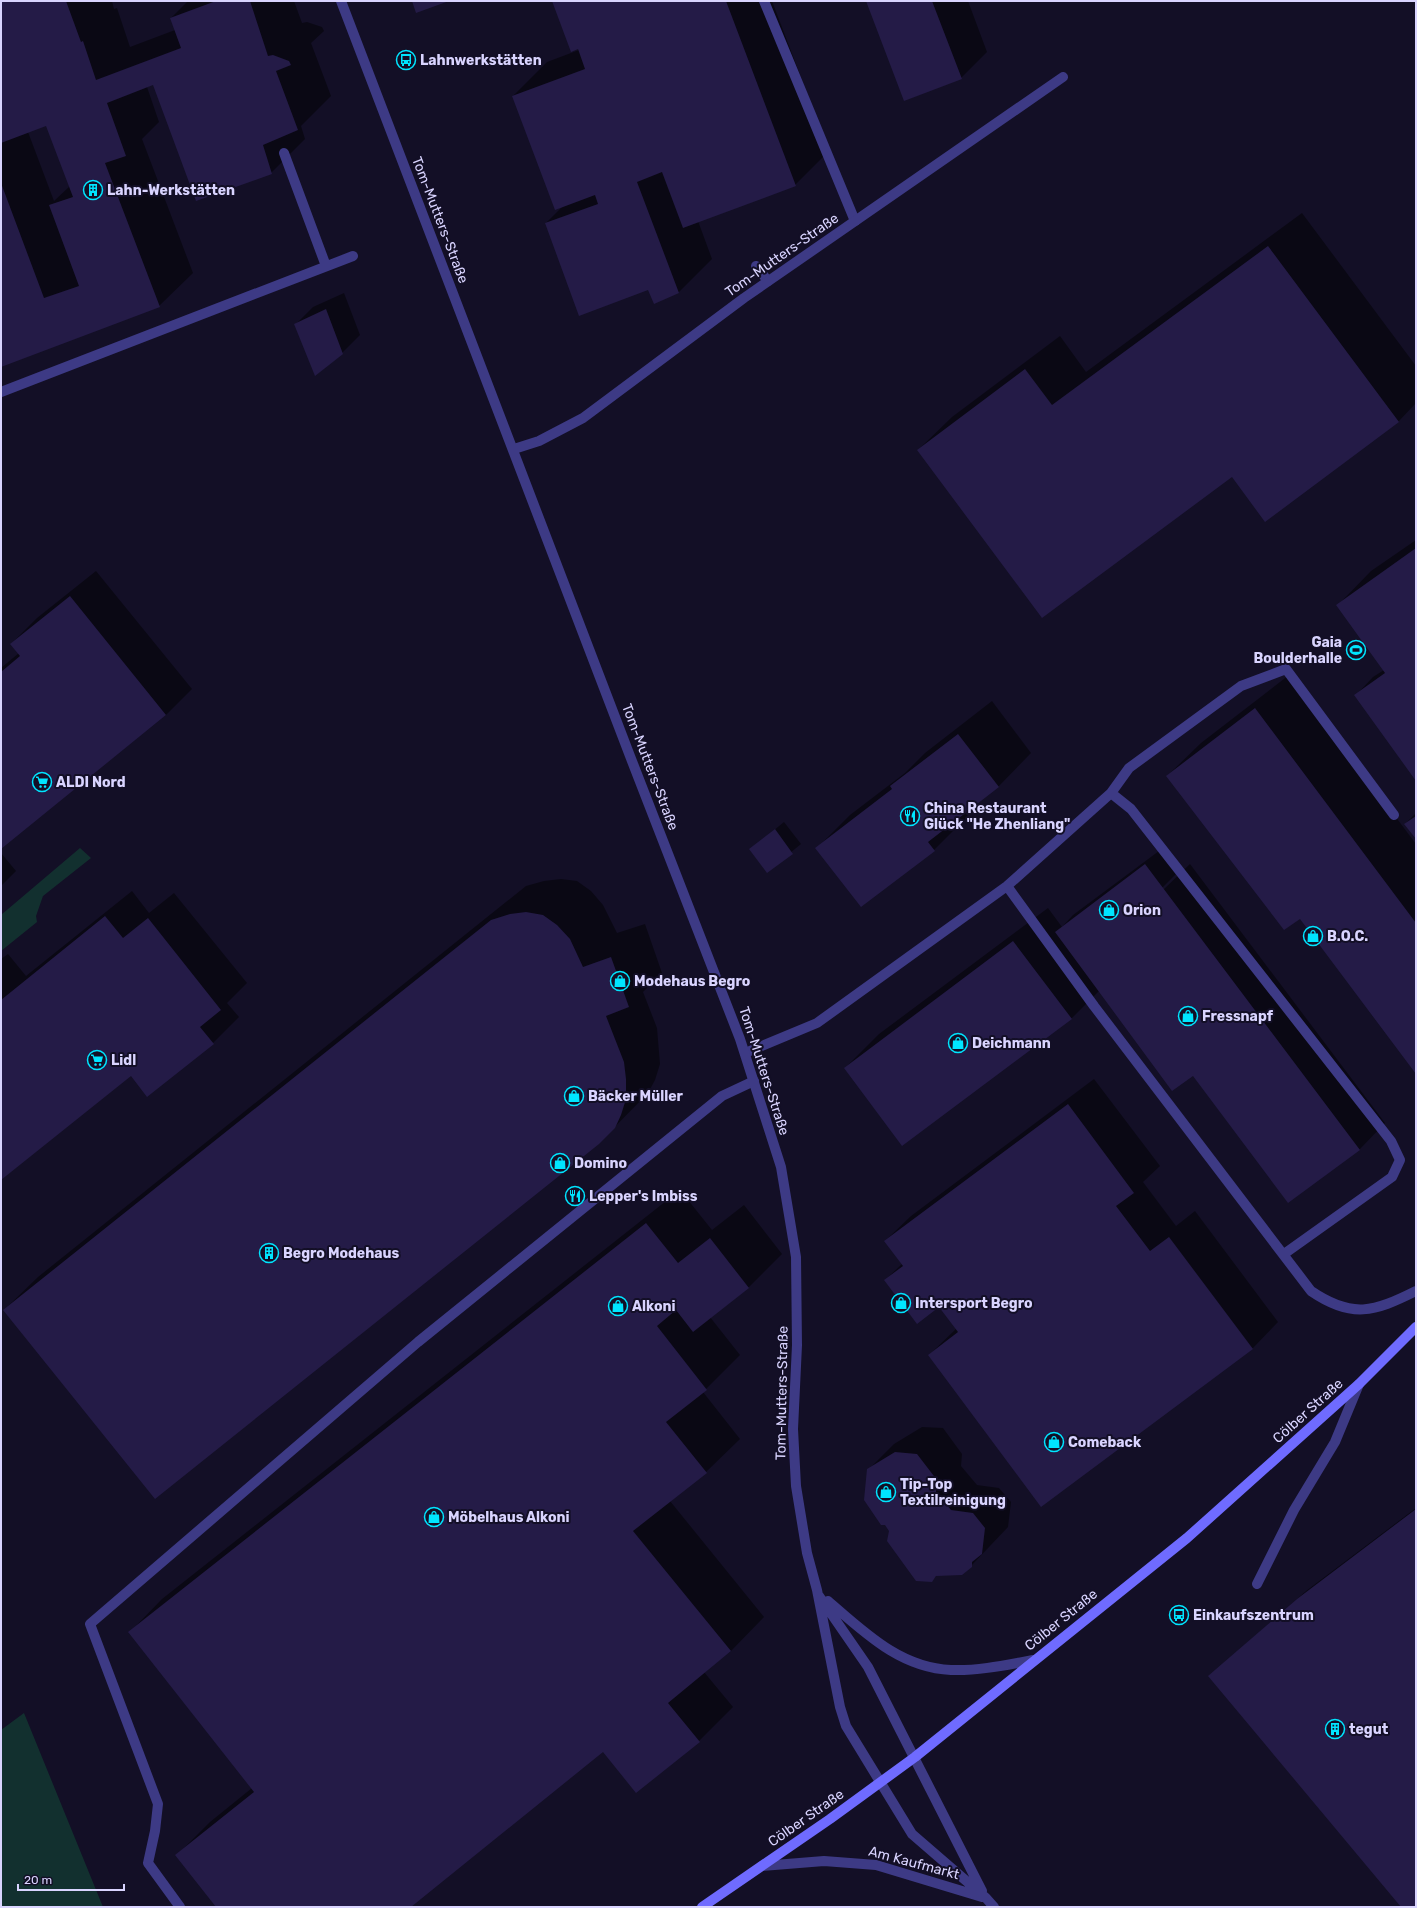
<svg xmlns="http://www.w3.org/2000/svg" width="1417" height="1908" font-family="Rubik,sans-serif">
<rect width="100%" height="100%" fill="#130f26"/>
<path fill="#12302f" d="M 80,848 L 91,858 L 43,896 L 36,916 L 37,922 L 1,951 L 1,915 Z
M 24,1713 L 103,1907 L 1,1907 L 1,1730 Z"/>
<path fill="#0007" fill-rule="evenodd" d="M 1,1 L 112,1 L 114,9 L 117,8 L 130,47 L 175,30 L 171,18 L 188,1 L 294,1 L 302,23 L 307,22 L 322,27 L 324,31 L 311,43 L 331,96 L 301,126 L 305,139 L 271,173 L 153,84 L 147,87 L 159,122 L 142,139 L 193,273 L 159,306 L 1,366 ZM 47,125 L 70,186 L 54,201 L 28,132 Z
M 553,1 L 772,1 L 829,151 L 795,185 L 698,221 L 712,259 L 678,293 L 649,289 L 546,223 L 563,206 L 513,96 L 547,62 L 579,50 Z
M 867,1 L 968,1 L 987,52 L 961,78 Z
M 1302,213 L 1416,366 L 1416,403 L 1399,421 L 1265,520 L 1232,475 L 918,450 L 952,417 L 1060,336 L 1086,372 Z
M 344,293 L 360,335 L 342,353 L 296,324 L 313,307 Z
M 1416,540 L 1416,779 L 1356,695 L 1373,677 L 1384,670 L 1338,605 L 1371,571 Z
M 96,571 L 192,689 L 166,715 L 1,847 L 1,668 L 19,653 L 11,644 L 37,618 Z
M 1289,675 L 1416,844 L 1416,1072 L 1300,918 L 1167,776 L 1201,743 Z
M 992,701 L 1031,753 L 998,787 L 964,812 L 968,816 L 934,850 L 817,848 L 850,815 L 905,773 L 925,753 Z
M 1416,813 L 1416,838 L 1405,824 Z
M 784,822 L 801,844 L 768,871 L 751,849 Z
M 1163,848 L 1180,870 L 1162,888 L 1162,891 L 1190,864 L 1385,1123 L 1360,1149 L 1288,1202 L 1193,1074 L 1099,991 L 1072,1018 L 902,1145 L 845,1068 L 879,1034 L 1048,908 L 1062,927 L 1073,915 Z
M 1,853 L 16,871 L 1,886 Z
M 561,879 L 577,881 L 591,891 L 603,905 L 617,933 L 645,924 L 662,973 L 643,992 L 657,1028 L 660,1064 L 655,1080 L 648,1093 L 599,1143 L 4,1310 L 38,1277 L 526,886 L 544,881 Z
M 132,891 L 149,913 L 174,893 L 247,983 L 227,1003 L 239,1017 L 213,1043 L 131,1075 L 1,1179 L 1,959 L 8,954 L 26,976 Z
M 1094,1079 L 1160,1166 L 1143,1182 L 1176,1226 L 1195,1211 L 1278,1322 L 1253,1348 L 1041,1505 L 929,1355 L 957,1328 L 940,1306 L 885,1280 L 902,1264 L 885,1241 L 911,1216 Z
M 680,1190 L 712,1230 L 744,1205 L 782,1254 L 749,1287 L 710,1317 L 740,1355 L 703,1392 L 740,1439 L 706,1472 L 670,1501 L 764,1617 L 731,1651 L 704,1672 L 733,1707 L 699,1741 L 603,1750 L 409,1907 L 218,1907 L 177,1855 L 210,1822 L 252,1788 L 129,1633 L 162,1599 Z
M 922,1427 L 943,1428 L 962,1454 L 961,1466 L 977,1485 L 999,1488 L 1011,1502 L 1008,1527 L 971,1566 L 937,1575 L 932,1581 L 890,1531 L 868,1470 L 894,1444 Z
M 1416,1508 L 1416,1907 L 1402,1907 L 1210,1676 L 1306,1591 Z"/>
<path fill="#241b47" d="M 1,1 L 66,1 L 81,42 L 83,41 L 96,80 L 181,48 L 170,18 L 216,1 L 250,1 L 268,56 L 273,55 L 289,61 L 291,65 L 276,71 L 298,130 L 263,145 L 272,174 L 196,201 L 153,85 L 107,103 L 126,156 L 105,163 L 160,307 L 1,367 L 1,183 L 44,298 L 79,286 L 49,205 L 73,197 L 46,126 L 1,143 Z
M 412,1 L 449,1 L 416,13 Z
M 552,1 L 726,1 L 796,186 L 683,228 L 662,172 L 637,182 L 679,293 L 654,304 L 648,290 L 579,316 L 545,223 L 598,204 L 595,195 L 555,210 L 512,96 L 585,69 L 578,49 L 571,52 Z
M 866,1 L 932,1 L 962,79 L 904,101 Z
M 1268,246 L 1399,422 L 1265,522 L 1232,477 L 1042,618 L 917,450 L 1025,369 L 1052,405 Z
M 326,309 L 343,354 L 315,376 L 294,324 Z
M 1416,548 L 1416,781 L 1354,695 L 1385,673 L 1336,605 Z
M 70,596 L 166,715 L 1,849 L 1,672 L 20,656 L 10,644 Z
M 1255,708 L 1416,923 L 1416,1074 L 1300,919 L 1284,930 L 1166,776 Z
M 958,734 L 999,787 L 928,842 L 935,851 L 861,907 L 815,848 L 892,789 L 890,786 Z
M 1416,816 L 1416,839 L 1404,824 Z
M 775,829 L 793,854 L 767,873 L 749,849 Z
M 1145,864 L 1360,1150 L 1288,1203 L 1193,1076 L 1172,1091 L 1055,932 Z
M 526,912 L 543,915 L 557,925 L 570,939 L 583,967 L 611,957 L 629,1007 L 606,1016 L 624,1062 L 626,1079 L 626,1099 L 621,1115 L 615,1128 L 599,1144 L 155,1499 L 3,1310 L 491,920 L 510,914 Z
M 105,916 L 123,938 L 148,918 L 221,1010 L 200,1027 L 214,1044 L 147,1097 L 131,1076 L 1,1180 L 1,1000 Z
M 1013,941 L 1072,1019 L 902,1146 L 844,1068 Z
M 1068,1104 L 1134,1193 L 1116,1206 L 1150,1251 L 1169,1237 L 1253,1349 L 1041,1507 L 928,1355 L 958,1332 L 939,1307 L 917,1324 L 884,1280 L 903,1266 L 884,1241 Z
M 646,1223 L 678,1263 L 710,1238 L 749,1288 L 693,1332 L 676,1310 L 657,1326 L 707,1390 L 666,1422 L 707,1473 L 633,1531 L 731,1651 L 668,1703 L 700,1742 L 636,1793 L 603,1752 L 411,1907 L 216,1907 L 175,1855 L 254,1792 L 128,1632 Z
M 895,1452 L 917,1454 L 937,1480 L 936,1492 L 951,1510 L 973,1513 L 985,1528 L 982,1554 L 972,1562 L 972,1567 L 962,1575 L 936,1576 L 932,1582 L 916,1581 L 887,1541 L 889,1531 L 885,1525 L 881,1525 L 864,1500 L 867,1469 Z
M 1416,1509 L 1416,1907 L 1401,1907 L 1208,1676 L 1297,1599 Z"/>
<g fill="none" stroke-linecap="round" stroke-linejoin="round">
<path stroke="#3d3a85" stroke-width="10" d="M 764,1 L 855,221
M 284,153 L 326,266
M 756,266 L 768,281
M 1,392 L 353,256
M 1111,793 L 1131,809 L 1391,1141 L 1400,1160 L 1392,1177 L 1284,1254
M 1007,886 L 1094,1006 L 1311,1291 C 1352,1319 1374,1312 1416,1291
M 745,1053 L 817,1023 L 1007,886 L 1111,793 L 1129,768 L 1241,686 L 1286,669 L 1394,815
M 1257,1584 L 1294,1510 L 1335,1442 L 1359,1384
M 180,1907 L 148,1863 L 155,1831 L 158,1804 L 90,1624 L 418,1342 L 722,1096 L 754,1081"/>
<path stroke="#3d3a85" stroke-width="10" d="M 341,1 L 630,756 L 740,1039 L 781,1167 L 796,1257 L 797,1345 L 793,1429 L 796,1486 L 807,1553 L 817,1590 L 840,1707 L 846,1726 L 912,1834 L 986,1898 L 994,1907
M 514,449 L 539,441 L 583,418 L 744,298 L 1063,77
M 819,1596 L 868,1667 L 982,1891
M 828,1601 C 864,1632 900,1668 951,1670 C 978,1671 1006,1665 1033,1660
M 762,1866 L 824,1861 L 876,1865 L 982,1897"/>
<path stroke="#6f6bff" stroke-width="10" d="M 702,1907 L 830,1819 L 915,1757 L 1187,1538 L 1359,1384 L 1416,1327"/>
</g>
<defs>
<g id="bus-ring" transform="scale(1)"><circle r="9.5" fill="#130f26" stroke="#00e5ff" stroke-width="1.5"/><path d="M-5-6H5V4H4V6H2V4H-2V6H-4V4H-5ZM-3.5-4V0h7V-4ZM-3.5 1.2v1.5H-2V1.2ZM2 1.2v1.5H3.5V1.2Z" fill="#00e5ff"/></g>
<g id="building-ring" transform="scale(1)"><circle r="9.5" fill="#130f26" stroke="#00e5ff" stroke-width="1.5"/><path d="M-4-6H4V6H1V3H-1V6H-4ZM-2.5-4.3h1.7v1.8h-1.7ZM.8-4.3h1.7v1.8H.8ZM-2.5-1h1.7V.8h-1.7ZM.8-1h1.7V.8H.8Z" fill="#00e5ff"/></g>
<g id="stadium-ring" transform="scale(1)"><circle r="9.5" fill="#130f26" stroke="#00e5ff" stroke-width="1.5"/><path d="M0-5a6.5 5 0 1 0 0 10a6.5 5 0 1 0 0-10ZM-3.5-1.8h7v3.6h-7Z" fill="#00e5ff"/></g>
<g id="supermarket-ring" transform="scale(1)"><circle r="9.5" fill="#130f26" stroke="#00e5ff" stroke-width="1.5"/><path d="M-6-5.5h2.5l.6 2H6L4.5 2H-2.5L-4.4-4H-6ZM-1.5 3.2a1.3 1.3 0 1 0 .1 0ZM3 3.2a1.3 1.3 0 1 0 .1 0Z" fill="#00e5ff"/></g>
<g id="restaurant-ring" transform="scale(1)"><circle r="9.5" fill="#130f26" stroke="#00e5ff" stroke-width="1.5"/><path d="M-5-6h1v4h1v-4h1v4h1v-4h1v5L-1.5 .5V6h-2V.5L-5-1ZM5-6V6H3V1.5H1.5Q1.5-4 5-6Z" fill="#00e5ff"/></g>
<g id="shop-ring" transform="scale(1)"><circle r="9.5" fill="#130f26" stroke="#00e5ff" stroke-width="1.5"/><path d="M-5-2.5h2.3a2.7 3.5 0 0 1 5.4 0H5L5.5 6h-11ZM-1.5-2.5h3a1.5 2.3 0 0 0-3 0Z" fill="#00e5ff"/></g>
</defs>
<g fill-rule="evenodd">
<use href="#bus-ring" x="406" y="60"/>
<use href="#building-ring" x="93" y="190"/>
<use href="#stadium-ring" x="1356" y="650"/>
<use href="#supermarket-ring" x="42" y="782"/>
<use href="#restaurant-ring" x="910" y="816"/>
<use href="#shop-ring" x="1109" y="910"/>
<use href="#shop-ring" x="1313" y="936"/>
<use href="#shop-ring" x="620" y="981"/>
<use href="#shop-ring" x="1188" y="1016"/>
<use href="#shop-ring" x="958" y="1043"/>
<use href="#supermarket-ring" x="97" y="1060"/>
<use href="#shop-ring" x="574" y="1096"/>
<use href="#shop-ring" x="560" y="1163"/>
<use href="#restaurant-ring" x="575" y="1196"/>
<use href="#building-ring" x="269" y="1253"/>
<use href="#shop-ring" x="901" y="1303"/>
<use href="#shop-ring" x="618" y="1306"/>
<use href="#shop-ring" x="1054" y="1442"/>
<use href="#shop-ring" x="886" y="1492"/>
<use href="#shop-ring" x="434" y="1517"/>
<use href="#bus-ring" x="1179" y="1615"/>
<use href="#building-ring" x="1335" y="1729"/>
</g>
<g text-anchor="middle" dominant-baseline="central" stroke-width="4" stroke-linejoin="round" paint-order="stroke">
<g font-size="14" font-weight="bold" fill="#d9d4ff" stroke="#130f26" text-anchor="start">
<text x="420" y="60">Lahnwerkstätten</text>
<text x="107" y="190">Lahn-Werkstätten</text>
<text x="1342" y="642" text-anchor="end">Gaia<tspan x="1342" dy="16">Boulderhalle</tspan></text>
<text x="56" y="782">ALDI Nord</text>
<text x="924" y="808">China Restaurant<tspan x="924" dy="16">Glück "He Zhenliang"</tspan></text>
<text x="1123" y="910">Orion</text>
<text x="1327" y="936">B.O.C.</text>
<text x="634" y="981">Modehaus Begro</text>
<text x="1202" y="1016">Fressnapf</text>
<text x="972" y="1043">Deichmann</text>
<text x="111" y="1060">Lidl</text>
<text x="588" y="1096">Bäcker Müller</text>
<text x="574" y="1163">Domino</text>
<text x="589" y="1196">Lepper's Imbiss</text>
<text x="283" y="1253">Begro Modehaus</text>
<text x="915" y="1303">Intersport Begro</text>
<text x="632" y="1306">Alkoni</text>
<text x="1068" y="1442">Comeback</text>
<text x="900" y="1484">Tip-Top<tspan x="900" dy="16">Textilreinigung</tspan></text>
<text x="448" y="1517">Möbelhaus Alkoni</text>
<text x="1193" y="1615">Einkaufszentrum</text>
<text x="1349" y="1729">tegut</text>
</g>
<g font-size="14" fill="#d9d4ff" stroke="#130f26">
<text transform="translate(440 220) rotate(69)">Tom-Mutters-Straße</text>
<text transform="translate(782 255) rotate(-35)">Tom-Mutters-Straße</text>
<text transform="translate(650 767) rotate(69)">Tom-Mutters-Straße</text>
<text transform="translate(764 1071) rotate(72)">Tom-Mutters-Straße</text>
<text transform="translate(782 1393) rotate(-89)">Tom-Mutters-Straße</text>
<text transform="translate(1308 1411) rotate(-42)">Cölber Straße</text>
<text transform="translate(1061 1620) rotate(-39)">Cölber Straße</text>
<text transform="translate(806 1818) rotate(-35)">Cölber Straße</text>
<text transform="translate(914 1863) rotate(15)">Am Kaufmarkt</text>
</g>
</g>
<rect width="1417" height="1908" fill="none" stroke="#d9d4ff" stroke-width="4"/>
<path d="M18 1884v6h106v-6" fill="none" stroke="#d9d4ff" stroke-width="2"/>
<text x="24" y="1884" font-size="12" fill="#d9d4ff" stroke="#130f26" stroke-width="3" paint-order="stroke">20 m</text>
</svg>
